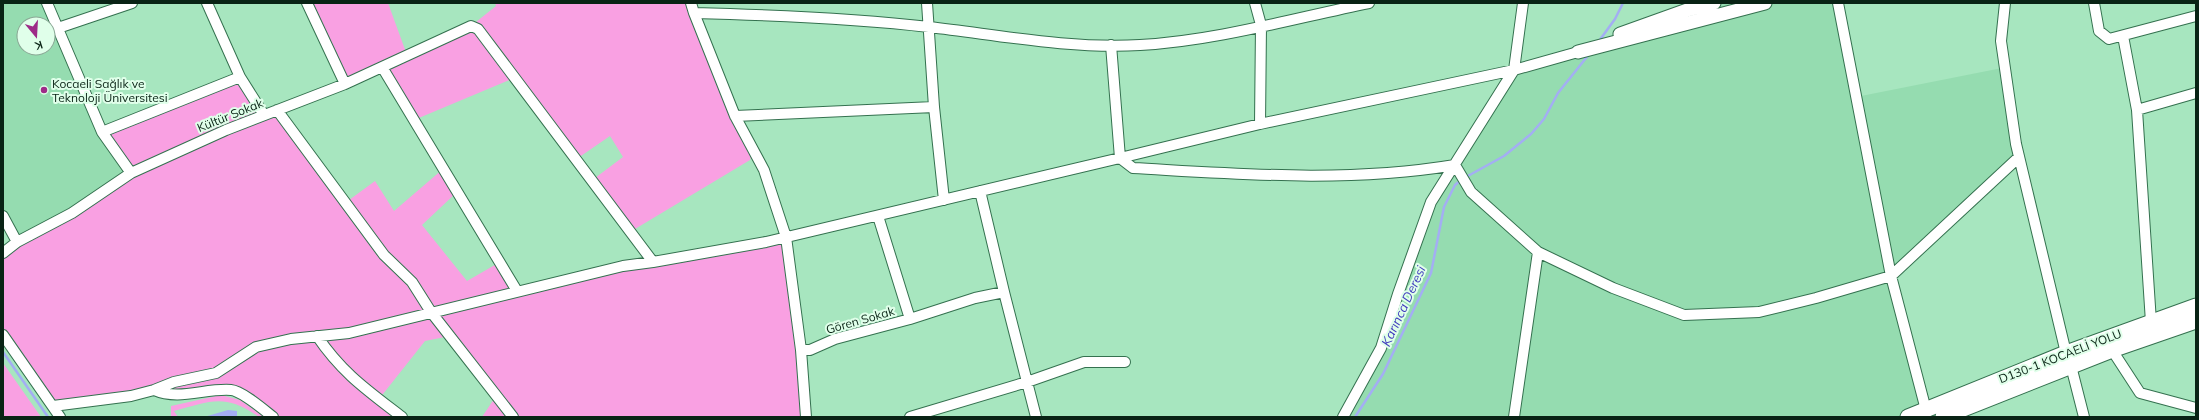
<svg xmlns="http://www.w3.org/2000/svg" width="2199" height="420" font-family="Mulish,sans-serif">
<rect width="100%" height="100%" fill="#a7e6bf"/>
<path fill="#95dcb0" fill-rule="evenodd" d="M 3,3 L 47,3 L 102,132 L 131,173 L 17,242 L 3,216 ZM 24,24 L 48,24 L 48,48 L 24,48 Z
M 1687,3 L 1838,3 L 1856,97 L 2002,68 L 2017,159 L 1891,276 L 1929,417 L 1343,417 L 1381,348 L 1431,202 L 1514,70 L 1686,23 Z"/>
<path fill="#f9a0e2" d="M 307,3 L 388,3 L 407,55 L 471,26 L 496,6 L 495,3 L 691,3 L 753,150 L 750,160 L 630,232 L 591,181 L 623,157 L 610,136 L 575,160 L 514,78 L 414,120 L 382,67 L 345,84 Z
M 240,77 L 264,115 L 277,110 L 345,203 L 375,181 L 394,211 L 443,169 L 457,192 L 422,225 L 467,281 L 500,262 L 517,291 L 786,237 L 806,417 L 482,417 L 496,396 L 450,336 L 425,341 L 379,399 L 402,417 L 273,417 L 232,390 L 154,390 L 53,406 L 3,335 L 3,253 L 131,174 L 102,132 Z
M 3,363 L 41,417 L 3,417 Z
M 221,395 L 240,400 L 263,416 L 259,417 C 225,393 211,401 174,411 L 178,417 L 171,417 L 171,406 Z"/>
<path fill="#a3aef3" d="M 228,410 L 237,411 L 237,417 L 204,417 Z"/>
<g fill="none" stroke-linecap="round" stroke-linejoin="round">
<path stroke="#a3aef3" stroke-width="2.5" d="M 1599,41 L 1615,19 L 1623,3
M 1466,177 L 1504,156 L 1531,134 L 1544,119 L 1558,93 L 1590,53
M 3,352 L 48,417
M 1355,417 L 1383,374 L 1431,273 L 1444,207 L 1455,185 L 1461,180"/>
<g stroke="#34714f" stroke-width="12">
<path id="minor" d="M 47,3 L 102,132 L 131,173
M 207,3 L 240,77 L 264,115
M 307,3 L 345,84
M 691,3 L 694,13 C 772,15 852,18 929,27 C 999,35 1069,49 1140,45 C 1215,41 1295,18 1369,3
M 927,3 L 934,107 L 944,200
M 1255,3 L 1261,25 L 1260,124
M 1838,3 L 1891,276 L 1926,410
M 2005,3 L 2001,41 L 2016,144 L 2066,353
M 2094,3 L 2099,31 L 2109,39 L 2196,16
M 694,13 L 735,116 L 764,170 L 786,237 L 801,350
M 58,28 L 132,3
M 2123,36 L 2137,110 L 2151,322
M 1111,45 L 1120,158 L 1260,124 L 1514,70 L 1578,52
M 382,67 L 517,291
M 277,110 L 384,255 L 412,282 L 431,312 L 513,417
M 2137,110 L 2196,93
M 735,116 L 934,107
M 102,132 L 240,77
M 3,216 L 17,242
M 3,253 L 17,242 L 72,213 L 131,173 L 226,130 L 345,84 L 471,26 L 478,29 L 653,262 L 766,242 L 1120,158 L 1133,168 C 1241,174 1347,183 1455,165 L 1471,192 L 1538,252 L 1613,288 L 1684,315 L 1759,312 L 1816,298 L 1891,276 L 2019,157
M 1004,292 L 1036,417
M 910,319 L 975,298 L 1004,292 L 980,191
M 3,335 L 60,417
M 317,336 C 342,373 367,390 402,417
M 2112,350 L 2140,393 L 2196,408
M 2071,366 L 2084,417
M 154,390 C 179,401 205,388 231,390 C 242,391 264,410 273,417
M 53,406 L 131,396 L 154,390 L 174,382 L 216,373 L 256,347 L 291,339 L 349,333 L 623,266 L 653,262
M 806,417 L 801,350 L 810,350 L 835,339 L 910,319 L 878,216
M 910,417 L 1027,382 L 1084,362 L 1125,362
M 1343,417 L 1381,348 L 1398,294 L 1431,202 L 1514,70 L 1523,3
M 1514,417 L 1538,252"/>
</g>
<g stroke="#34714f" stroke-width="15">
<path id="major" d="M 1620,34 L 1687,10 L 1714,3
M 1578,52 L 1765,3"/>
</g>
<g stroke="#34714f" stroke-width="17">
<path id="highway" d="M 1908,417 L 2066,353 L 2196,306
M 1943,417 L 2112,350 L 2196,321"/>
</g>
<use href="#minor" stroke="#fff" stroke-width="10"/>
<use href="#major" stroke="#fff" stroke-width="13"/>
<use href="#highway" stroke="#fff" stroke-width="15"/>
</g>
<circle fill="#9e2b88" stroke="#e0ffea" stroke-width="1.5" cx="44" cy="90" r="4"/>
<g text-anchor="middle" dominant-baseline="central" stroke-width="4" stroke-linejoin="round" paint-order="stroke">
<g font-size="12" fill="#092315" stroke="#e0ffea" text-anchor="start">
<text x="52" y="83">Kocaeli Sağlık ve<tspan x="52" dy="14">Teknoloji Üniversitesi</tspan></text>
</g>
<g font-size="12" fill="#092315" stroke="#e0ffea">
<text transform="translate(230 115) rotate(-22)">Kültür Sokak</text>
<text transform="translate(860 320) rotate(-16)">Gören Sokak</text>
<text transform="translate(2060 356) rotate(-21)">D130-1 KOCAELİ YOLU</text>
</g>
<g font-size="13" font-style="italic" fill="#413cbe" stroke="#e0ffea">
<text transform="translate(1403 306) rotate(-65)">Karınca Deresi</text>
</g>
</g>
<rect width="2199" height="420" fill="none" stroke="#092315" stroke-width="8"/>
<g transform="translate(36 36) rotate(162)"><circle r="19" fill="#e0ffea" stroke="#8aa795"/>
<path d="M0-3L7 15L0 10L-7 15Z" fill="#9e2b88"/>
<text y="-6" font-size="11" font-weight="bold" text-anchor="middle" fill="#092315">K</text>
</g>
</svg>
